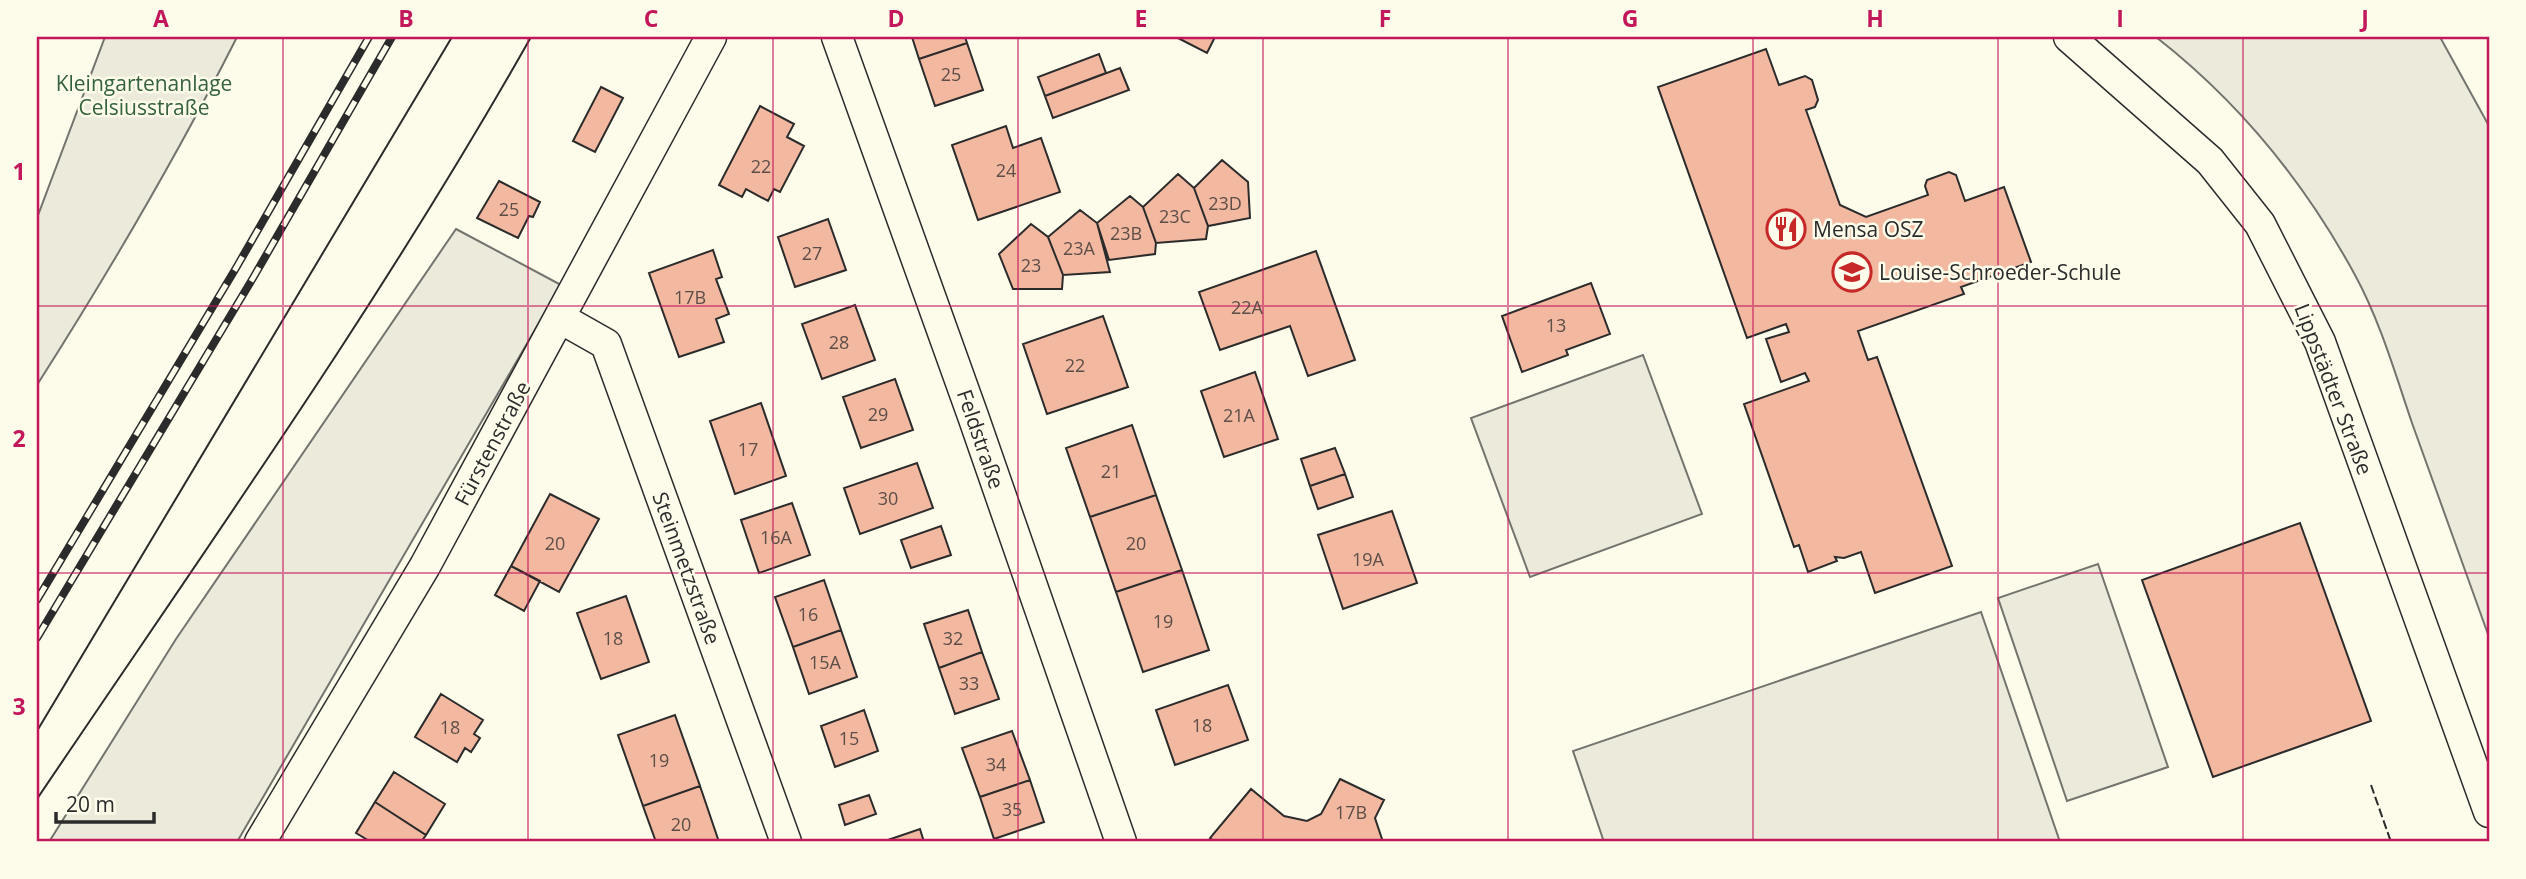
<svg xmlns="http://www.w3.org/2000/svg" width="2526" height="879" font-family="'Open Sans',sans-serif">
<rect width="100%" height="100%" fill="#fdfbea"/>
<path fill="#ecebdb" stroke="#74746e" stroke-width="2" d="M 105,37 L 237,37 C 177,156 109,272 37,385 L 37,218 Z
M 2156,37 L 2440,37 L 2489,126 L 2489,637 C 2463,566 2438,494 2412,423 C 2395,373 2380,321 2355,275 C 2305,183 2238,101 2156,37 Z
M 456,229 L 561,285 L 237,842 L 49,842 L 176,639 Z
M 1643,355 L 1702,514 L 1530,577 L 1471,418 Z
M 2098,564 L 2168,767 L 2067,801 L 1998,598 Z
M 1981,612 L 2060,842 L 1604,842 L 1573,751 Z"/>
<path fill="#f2b8a0" stroke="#2b2b2b" stroke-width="2" d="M 912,37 L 965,37 L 967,43 L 919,59 Z
M 1176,37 L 1215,37 L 1207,53 Z
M 967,43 L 983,90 L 935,106 L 919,59 Z
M 1766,49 L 1779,85 L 1805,76 L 1812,80 L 1818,100 L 1815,107 L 1806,110 L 1840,205 L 1866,217 L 1928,195 L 1925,186 L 1927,180 L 1949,172 L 1956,175 L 1965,201 L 2004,187 L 2031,262 L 1961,287 L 1964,294 L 1858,331 L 1868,360 L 1877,357 L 1952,566 L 1875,593 L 1861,552 L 1844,558 L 1835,557 L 1837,561 L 1808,572 L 1799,545 L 1794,547 L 1744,404 L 1809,381 L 1805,373 L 1781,382 L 1766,339 L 1789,332 L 1786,324 L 1747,338 L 1658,87 Z
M 1099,54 L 1106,73 L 1045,96 L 1038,77 Z
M 1120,68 L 1129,90 L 1053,118 L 1045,96 Z
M 601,87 L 623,98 L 595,152 L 573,141 Z
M 760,106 L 794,124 L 787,137 L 804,146 L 780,192 L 774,189 L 768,201 L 746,189 L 742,197 L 719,185 Z
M 1006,126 L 1013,148 L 1041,138 L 1060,192 L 978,220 L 952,145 Z
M 1222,160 L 1248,182 L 1250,218 L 1208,226 L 1194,188 Z
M 1178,174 L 1194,188 L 1208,226 L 1206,239 L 1156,243 L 1143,207 Z
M 499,181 L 540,202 L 533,217 L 529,216 L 518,238 L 477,218 Z
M 1130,196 L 1143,207 L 1156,243 L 1155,254 L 1109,260 L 1097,223 Z
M 1080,210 L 1097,223 L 1110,272 L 1063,275 L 1048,237 Z
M 828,219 L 846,270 L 795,287 L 778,237 Z
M 1031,224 L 1048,237 L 1063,275 L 1062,289 L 1013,289 L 999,254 Z
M 713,250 L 722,277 L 716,279 L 729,314 L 716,319 L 724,342 L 679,357 L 649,273 Z
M 1316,251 L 1355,360 L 1308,376 L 1290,326 L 1220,350 L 1199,292 Z
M 1591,283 L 1610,334 L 1566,350 L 1568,355 L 1522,372 L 1502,316 Z
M 855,305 L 875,360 L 822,379 L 802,324 Z
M 1103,316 L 1128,387 L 1047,414 L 1023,344 Z
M 1255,372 L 1278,439 L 1224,457 L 1201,391 Z
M 895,379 L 913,430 L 861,448 L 843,397 Z
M 761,403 L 786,476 L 735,494 L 710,421 Z
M 1132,425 L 1156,495 L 1090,517 L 1066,448 Z
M 1335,448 L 1345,474 L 1310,486 L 1301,459 Z
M 917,463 L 933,508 L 860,534 L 844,488 Z
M 1345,474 L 1353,497 L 1318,509 L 1310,486 Z
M 550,494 L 599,519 L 559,592 L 511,566 Z
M 1156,495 L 1182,570 L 1116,592 L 1090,517 Z
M 792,503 L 810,555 L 759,573 L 741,520 Z
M 1392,511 L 1417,583 L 1343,609 L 1318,535 Z
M 2300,523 L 2371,721 L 2213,777 L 2142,580 Z
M 941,526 L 951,555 L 911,568 L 901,540 Z
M 511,566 L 540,581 L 524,611 L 495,595 Z
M 1182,570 L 1209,650 L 1143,672 L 1116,592 Z
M 824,580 L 841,630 L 793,647 L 775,597 Z
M 626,596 L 649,662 L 601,679 L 577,613 Z
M 968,610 L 982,652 L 939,668 L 924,624 Z
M 841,630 L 857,677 L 809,694 L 793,647 Z
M 982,652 L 999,699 L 955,714 L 939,668 Z
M 1228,685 L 1248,740 L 1175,765 L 1156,710 Z
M 441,694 L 483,720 L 474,734 L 480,738 L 471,752 L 465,748 L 457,762 L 415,737 Z
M 864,710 L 878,751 L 835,767 L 821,726 Z
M 675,715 L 700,786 L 643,806 L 618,735 Z
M 1012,731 L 1030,780 L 980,797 L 962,748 Z
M 394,772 L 445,804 L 426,835 L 375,802 Z
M 1340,779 L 1384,800 L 1375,818 L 1383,842 L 1215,842 L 1210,838 L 1251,789 L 1284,816 L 1307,821 L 1321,814 Z
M 1030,780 L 1044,822 L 994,839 L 980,797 Z
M 700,786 L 719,842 L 656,842 L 643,806 Z
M 869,795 L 876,814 L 845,825 L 839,805 Z
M 375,802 L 426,835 L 421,842 L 371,842 L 356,833 Z
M 920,829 L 924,842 L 882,842 Z"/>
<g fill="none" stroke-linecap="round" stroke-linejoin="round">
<g stroke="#2b2b2b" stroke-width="33">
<path id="minor" d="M 837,37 L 973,416 L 1121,842
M 2069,37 L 2210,161 L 2260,224 L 2320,342 L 2489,812
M 560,318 L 606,344 L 786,842
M 260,842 L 425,566 L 711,37"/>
</g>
<use href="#minor" stroke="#fdfbea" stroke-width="30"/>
<path stroke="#2b2b2b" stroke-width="2" d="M 37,731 L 452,37
M 37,799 C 206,548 382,301 531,37"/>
<g stroke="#2b2b2b" stroke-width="8">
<path id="rail" d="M 37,600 L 236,268 L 369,37
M 37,638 L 253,278 L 392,37"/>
</g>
<use href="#rail" stroke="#fdfbea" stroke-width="5" stroke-dasharray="16" stroke-linecap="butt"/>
<path stroke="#2b2b2b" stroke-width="2" stroke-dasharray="9 3.5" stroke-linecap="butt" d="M 2371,785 L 2391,842"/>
</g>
<path fill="none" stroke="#c2185b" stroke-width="2" stroke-opacity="0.55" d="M 283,37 L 283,842M 528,37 L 528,842M 773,37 L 773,842M 1018,37 L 1018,842M 1263,37 L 1263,842M 1508,37 L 1508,842M 1753,37 L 1753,842M 1998,37 L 1998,842M 2243,37 L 2243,842M 37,306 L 2489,306M 37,573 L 2489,573"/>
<defs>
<g id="restaurant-ring" transform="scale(2.0125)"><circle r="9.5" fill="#fdfbea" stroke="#c62828" stroke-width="1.5"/><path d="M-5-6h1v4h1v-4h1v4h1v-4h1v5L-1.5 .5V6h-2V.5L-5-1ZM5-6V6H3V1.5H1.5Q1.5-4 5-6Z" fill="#c62828"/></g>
<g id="university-ring" transform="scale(2.0125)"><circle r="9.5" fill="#fdfbea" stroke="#c62828" stroke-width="1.5"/><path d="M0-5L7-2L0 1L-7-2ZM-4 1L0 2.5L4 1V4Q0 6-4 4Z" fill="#c62828"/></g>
</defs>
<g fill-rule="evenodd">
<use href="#restaurant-ring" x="1786" y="229"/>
<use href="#university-ring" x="1852" y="272"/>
</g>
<g text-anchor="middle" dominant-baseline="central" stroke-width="5" stroke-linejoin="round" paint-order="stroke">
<g font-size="18" fill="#5d4e48">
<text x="951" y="74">25</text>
<text x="761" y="166">22</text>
<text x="1006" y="170">24</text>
<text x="1225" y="203">23D</text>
<text x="509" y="209">25</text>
<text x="1175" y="216">23C</text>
<text x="1126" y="233">23B</text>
<text x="1079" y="248">23A</text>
<text x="812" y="253">27</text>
<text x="1031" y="265">23</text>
<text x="690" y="297">17B</text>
<text x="1247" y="307">22A</text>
<text x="1556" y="325">13</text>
<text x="839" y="342">28</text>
<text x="1075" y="365">22</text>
<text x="878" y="414">29</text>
<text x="1239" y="415">21A</text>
<text x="748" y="449">17</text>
<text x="1111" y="471">21</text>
<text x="888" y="498">30</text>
<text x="776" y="537">16A</text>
<text x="555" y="543">20</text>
<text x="1136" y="543">20</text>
<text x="1368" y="559">19A</text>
<text x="808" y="614">16</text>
<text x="1163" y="621">19</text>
<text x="613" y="638">18</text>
<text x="953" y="638">32</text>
<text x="825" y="662">15A</text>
<text x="969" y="683">33</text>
<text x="1202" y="725">18</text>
<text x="450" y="727">18</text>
<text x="849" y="738">15</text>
<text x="659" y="760">19</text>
<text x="996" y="764">34</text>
<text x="1012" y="809">35</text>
<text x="1351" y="812">17B</text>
<text x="681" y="824">20</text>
</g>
<g font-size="21" fill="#34623c" stroke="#fdfbea">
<text x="144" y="83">Kleingartenanlage<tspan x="144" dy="24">Celsiusstraße</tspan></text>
</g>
<g font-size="21" fill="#2b2b2b" stroke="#fdfbea" text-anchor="start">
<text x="1813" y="229">Mensa OSZ</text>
<text x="1879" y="272">Louise-Schroeder-Schule</text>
</g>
<g font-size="21" fill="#2b2b2b" stroke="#fdfbea">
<text transform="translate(2334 389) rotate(69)">Lippstädter Straße</text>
<text transform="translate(981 439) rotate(71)">Feldstraße</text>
<text transform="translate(492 443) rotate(-62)">Fürstenstraße</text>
<text transform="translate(687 568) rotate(70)">Steinmetzstraße</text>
</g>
</g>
<rect width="2526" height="879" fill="none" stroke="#fdfbea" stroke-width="77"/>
<path d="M56 812v10h98v-10" fill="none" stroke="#2b2b2b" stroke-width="3.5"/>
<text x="66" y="812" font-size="21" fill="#2b2b2b" stroke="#fdfbea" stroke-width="5" paint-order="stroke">20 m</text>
<rect x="38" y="38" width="2450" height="802" fill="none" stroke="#c2185b" stroke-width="2.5"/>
<g font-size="23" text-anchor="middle" font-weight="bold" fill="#c2185b">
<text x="161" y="27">A</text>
<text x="406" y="27">B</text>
<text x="651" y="27">C</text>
<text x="896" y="27">D</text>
<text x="1141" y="27">E</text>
<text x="1385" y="27">F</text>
<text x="1630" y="27">G</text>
<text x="1875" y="27">H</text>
<text x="2120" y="27">I</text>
<text x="2365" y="27">J</text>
<text x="19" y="180">1</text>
<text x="19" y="447">2</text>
<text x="19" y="715">3</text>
</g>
</svg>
